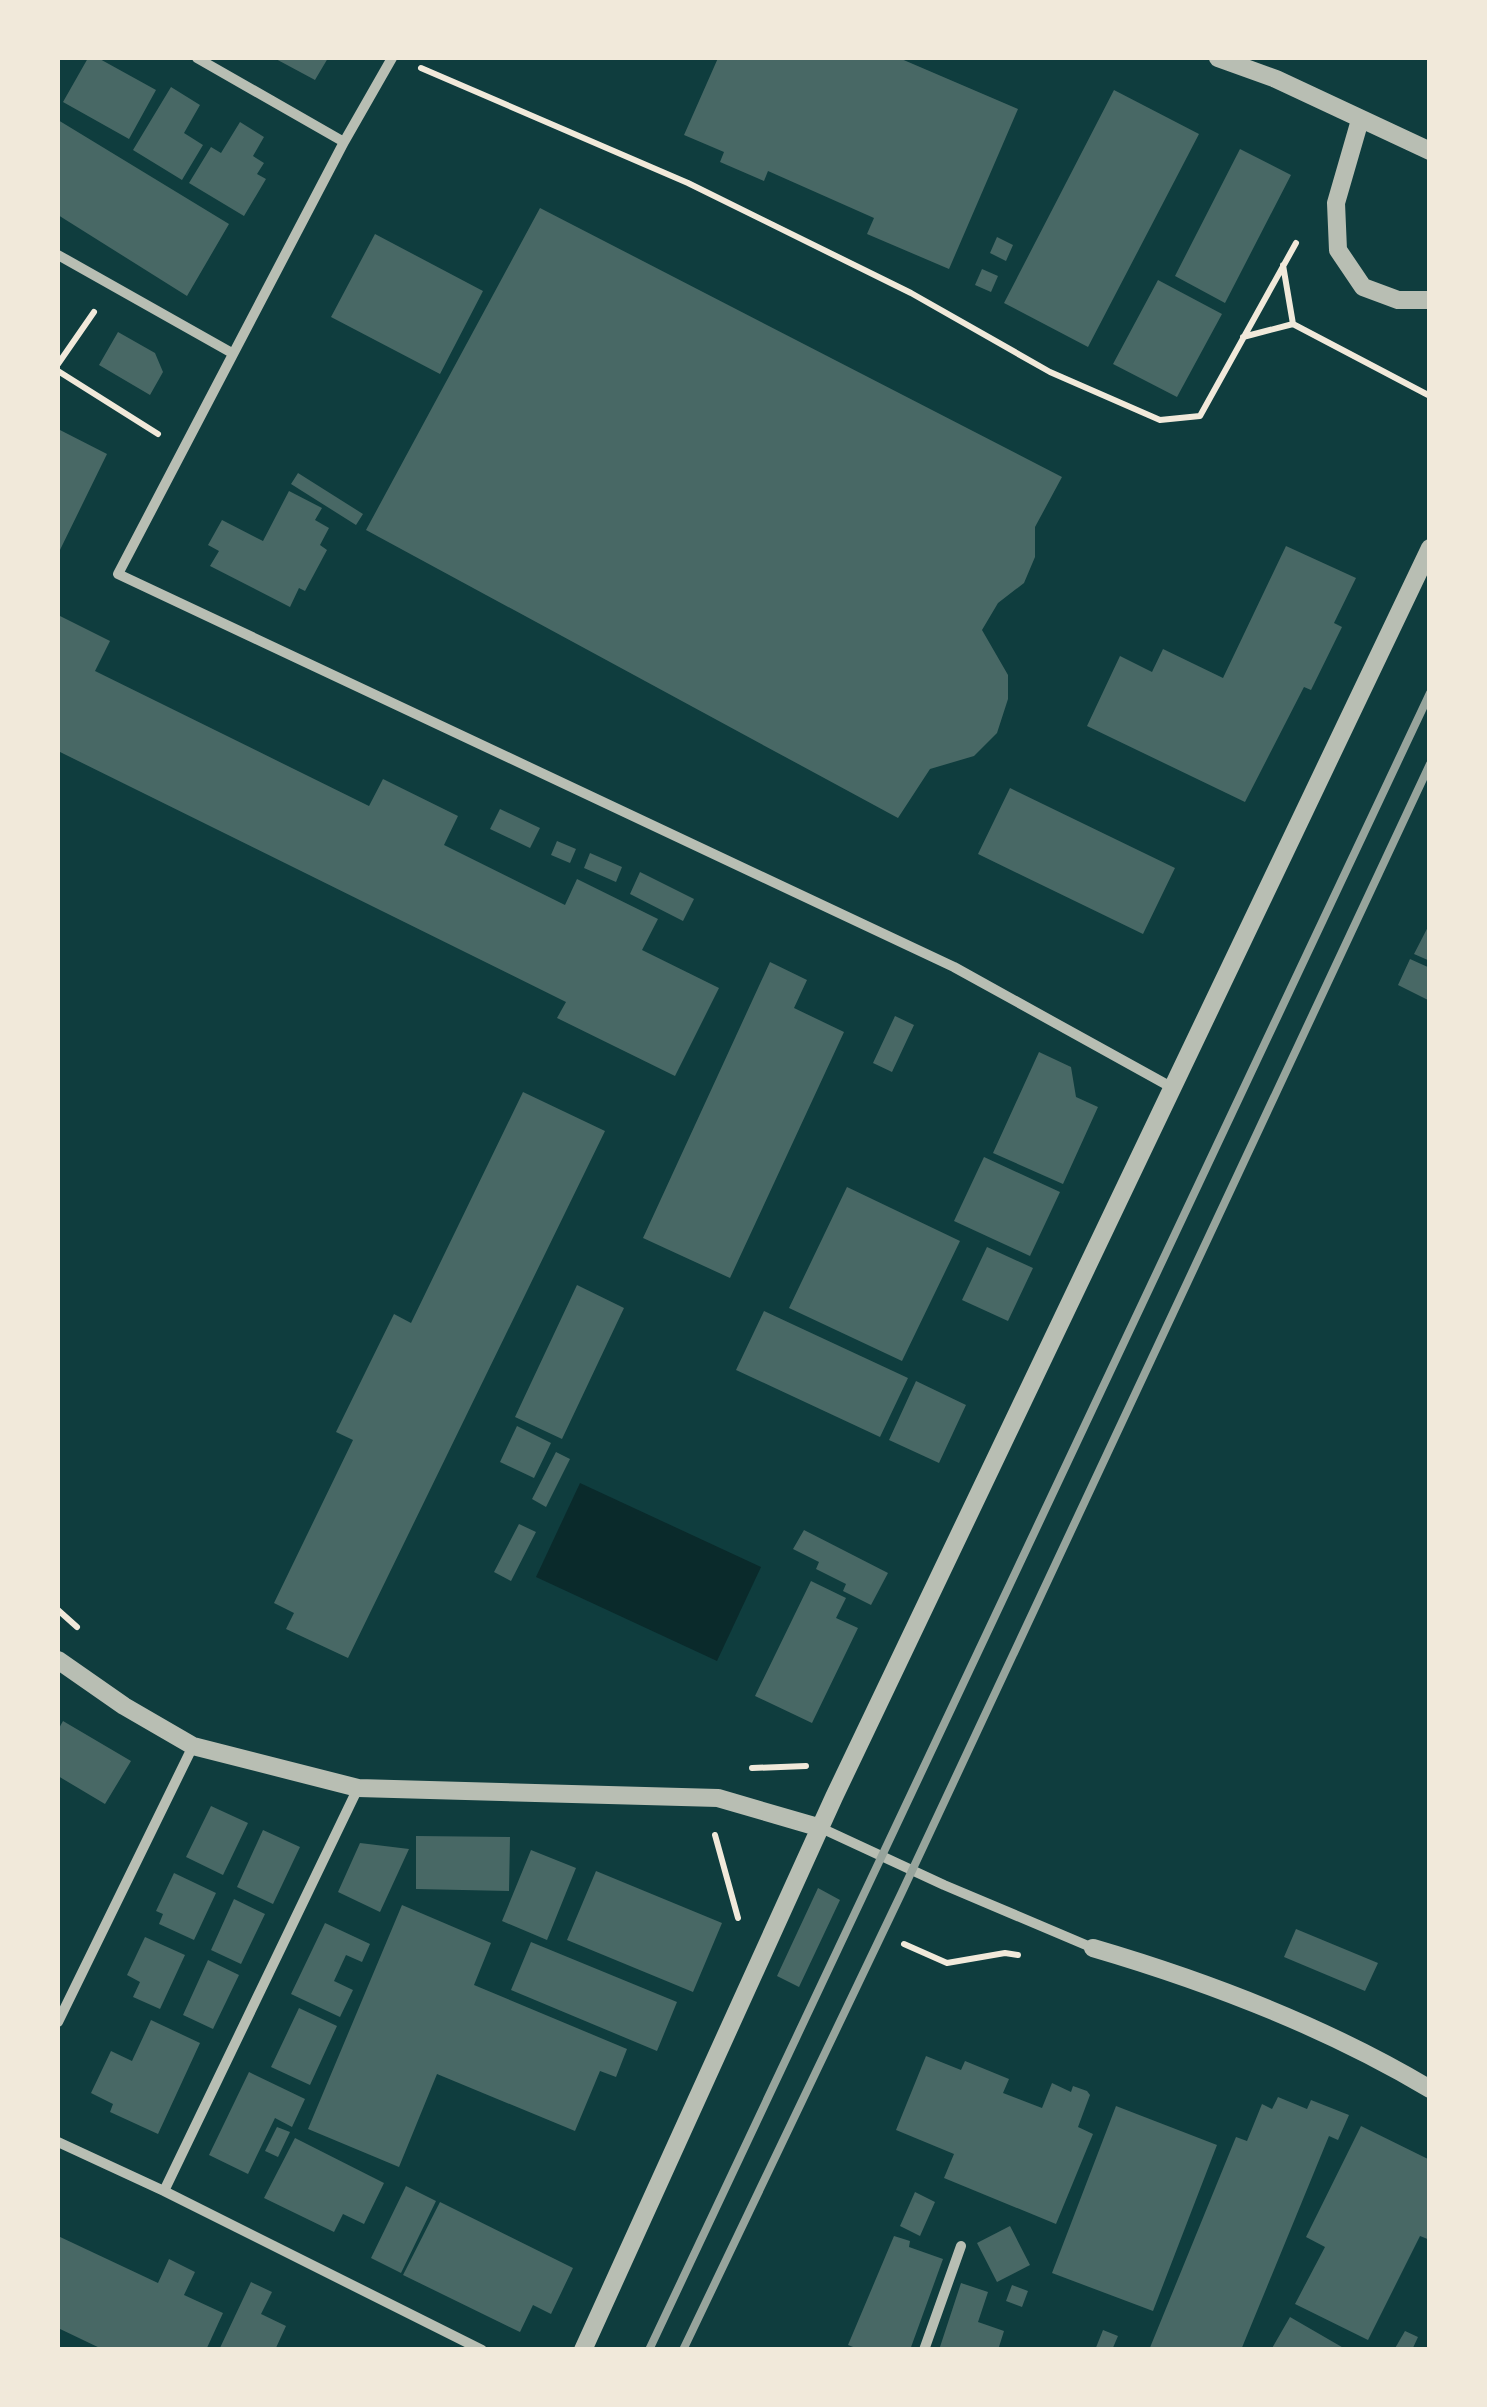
<svg xmlns="http://www.w3.org/2000/svg" width="1487" height="2407" font-family="Mulish,sans-serif">
<rect width="100%" height="100%" fill="#0f3d3e"/>
<path fill="#0a2a2b" d="M 580,1483 L 761,1567 L 717,1661 L 536,1577 Z"/>
<path fill="#486865" d="M 88,58 L 98,58 L 156,90 L 129,139 L 63,102 Z
M 274,58 L 328,58 L 315,80 Z
M 718,58 L 899,58 L 1018,109 L 949,269 L 867,234 L 874,218 L 768,171 L 764,181 L 720,162 L 724,152 L 684,135 Z
M 171,87 L 200,105 L 184,133 L 203,145 L 182,180 L 133,150 Z
M 1114,90 L 1199,134 L 1088,347 L 1004,303 Z
M 58,120 L 229,224 L 187,296 L 58,215 Z
M 240,122 L 264,137 L 253,156 L 264,163 L 257,174 L 266,179 L 244,216 L 189,183 L 211,147 L 221,153 Z
M 1240,149 L 1291,175 L 1225,303 L 1175,276 Z
M 540,208 L 1062,477 L 1035,527 L 1035,557 L 1024,583 L 998,603 L 982,630 L 1008,675 L 1008,699 L 997,733 L 974,756 L 930,769 L 898,818 L 366,530 Z
M 375,234 L 483,291 L 440,374 L 331,317 Z
M 997,237 L 1013,245 L 1006,261 L 990,253 Z
M 982,269 L 998,276 L 991,292 L 975,285 Z
M 1158,280 L 1222,314 L 1177,397 L 1113,364 Z
M 118,332 L 155,353 L 163,372 L 150,395 L 99,365 Z
M 58,429 L 107,454 L 58,554 Z
M 298,473 L 363,514 L 356,525 L 291,484 Z
M 289,491 L 322,508 L 315,520 L 329,528 L 320,545 L 327,550 L 305,591 L 299,588 L 290,607 L 210,566 L 219,551 L 208,545 L 222,520 L 263,541 Z
M 1286,546 L 1356,578 L 1334,623 L 1342,627 L 1311,690 L 1304,687 L 1245,802 L 1087,726 L 1120,656 L 1152,672 L 1163,649 L 1223,678 Z
M 58,615 L 110,641 L 95,671 L 369,806 L 383,779 L 458,816 L 444,845 L 565,905 L 577,879 L 658,919 L 642,950 L 719,988 L 675,1076 L 557,1018 L 566,1002 L 58,751 Z
M 1010,788 L 1175,868 L 1143,934 L 978,854 Z
M 500,809 L 540,828 L 530,848 L 490,829 Z
M 557,841 L 576,849 L 570,863 L 551,855 Z
M 590,853 L 622,867 L 616,882 L 584,868 Z
M 640,872 L 694,899 L 683,921 L 630,894 Z
M 1430,923 L 1430,961 L 1414,954 Z
M 1410,959 L 1430,968 L 1430,1001 L 1398,985 Z
M 770,962 L 807,980 L 794,1008 L 844,1032 L 730,1278 L 643,1238 Z
M 895,1016 L 914,1025 L 892,1072 L 873,1063 Z
M 1039,1052 L 1071,1067 L 1076,1097 L 1098,1107 L 1063,1184 L 993,1153 Z
M 523,1092 L 605,1131 L 348,1658 L 286,1629 L 294,1613 L 274,1603 L 353,1440 L 336,1432 L 394,1314 L 411,1323 Z
M 984,1157 L 1060,1192 L 1030,1256 L 954,1221 Z
M 847,1187 L 960,1241 L 902,1361 L 789,1308 Z
M 987,1247 L 1033,1268 L 1008,1321 L 962,1300 Z
M 577,1285 L 624,1308 L 562,1439 L 515,1417 Z
M 764,1311 L 908,1378 L 880,1437 L 736,1370 Z
M 916,1381 L 966,1405 L 939,1463 L 889,1440 Z
M 517,1426 L 551,1443 L 534,1478 L 500,1462 Z
M 556,1452 L 570,1459 L 546,1507 L 532,1499 Z
M 519,1524 L 536,1532 L 511,1581 L 494,1572 Z
M 804,1530 L 888,1573 L 871,1605 L 843,1591 L 846,1584 L 816,1569 L 819,1562 L 793,1549 Z
M 811,1581 L 846,1598 L 836,1618 L 858,1628 L 812,1723 L 755,1696 Z
M 63,1721 L 131,1761 L 105,1804 L 58,1776 L 58,1730 Z
M 211,1806 L 248,1823 L 223,1875 L 186,1857 Z
M 263,1830 L 300,1847 L 273,1904 L 237,1887 Z
M 416,1836 L 510,1837 L 509,1891 L 416,1889 Z
M 360,1843 L 409,1849 L 380,1912 L 338,1892 Z
M 531,1850 L 576,1868 L 547,1940 L 502,1921 Z
M 596,1871 L 722,1923 L 693,1992 L 567,1940 Z
M 174,1873 L 216,1893 L 194,1940 L 159,1924 L 163,1914 L 156,1911 Z
M 818,1888 L 840,1900 L 799,1987 L 777,1976 Z
M 234,1899 L 265,1914 L 241,1964 L 211,1950 Z
M 402,1905 L 491,1943 L 474,1985 L 627,2049 L 616,2077 L 600,2071 L 575,2131 L 437,2074 L 399,2167 L 308,2129 Z
M 325,1923 L 370,1944 L 362,1962 L 346,1955 L 334,1981 L 353,1990 L 340,2017 L 291,1994 Z
M 1296,1929 L 1378,1963 L 1365,1991 L 1284,1957 Z
M 145,1937 L 185,1955 L 160,2009 L 133,1997 L 140,1982 L 127,1975 Z
M 531,1942 L 677,2002 L 657,2051 L 511,1990 Z
M 208,1960 L 239,1975 L 213,2029 L 183,2015 Z
M 299,2008 L 337,2026 L 310,2085 L 271,2067 Z
M 151,2020 L 200,2043 L 158,2134 L 110,2112 L 113,2104 L 91,2093 L 111,2051 L 132,2061 Z
M 926,2056 L 961,2070 L 965,2061 L 1009,2079 L 1003,2093 L 1042,2108 L 1052,2083 L 1071,2092 L 1073,2086 L 1087,2091 L 1090,2095 L 1078,2127 L 1093,2134 L 1056,2224 L 944,2178 L 954,2154 L 896,2130 Z
M 249,2072 L 305,2099 L 292,2127 L 275,2118 L 248,2174 L 209,2155 Z
M 1278,2097 L 1307,2109 L 1311,2100 L 1349,2115 L 1338,2140 L 1329,2136 L 1241,2350 L 1149,2350 L 1236,2137 L 1247,2141 L 1262,2104 L 1272,2109 Z
M 1116,2106 L 1217,2145 L 1153,2311 L 1052,2273 Z
M 1361,2126 L 1430,2160 L 1430,2240 L 1420,2236 L 1368,2340 L 1295,2304 L 1325,2247 L 1306,2237 Z
M 277,2127 L 290,2132 L 278,2157 L 265,2151 Z
M 295,2138 L 384,2183 L 364,2224 L 343,2214 L 334,2232 L 264,2198 Z
M 406,2186 L 436,2201 L 401,2273 L 371,2258 Z
M 915,2192 L 935,2202 L 920,2236 L 900,2226 Z
M 440,2202 L 573,2268 L 551,2314 L 533,2305 L 520,2332 L 403,2275 Z
M 1010,2226 L 1030,2265 L 997,2282 L 977,2243 Z
M 58,2236 L 158,2283 L 169,2259 L 195,2272 L 184,2295 L 223,2313 L 206,2350 L 104,2350 L 58,2328 Z
M 894,2236 L 910,2241 L 909,2247 L 943,2259 L 910,2350 L 861,2350 L 848,2345 Z
M 251,2282 L 272,2292 L 261,2314 L 286,2326 L 275,2350 L 219,2350 Z
M 961,2283 L 988,2292 L 978,2322 L 1004,2331 L 998,2350 L 939,2350 Z
M 1012,2285 L 1028,2291 L 1022,2307 L 1006,2301 Z
M 1290,2317 L 1347,2350 L 1271,2350 Z
M 1103,2330 L 1118,2336 L 1112,2350 L 1095,2350 Z
M 1405,2331 L 1418,2337 L 1412,2350 L 1394,2350 Z"/>
<g fill="none" stroke-linecap="round" stroke-linejoin="round">
<path stroke="#f1e9da" stroke-width="6" d="M 421,68 L 688,183 L 911,293 L 1050,372 L 1160,420 L 1200,416 L 1296,243
M 1293,324 L 1430,396
M 1243,337 L 1293,324 L 1283,265
M 58,364 L 94,312
M 58,371 L 158,434
M 58,1610 L 77,1627
M 752,1768 L 806,1766
M 715,1835 L 738,1918
M 904,1944 L 947,1963 L 1005,1953 L 1018,1955"/>
<path stroke="#b8beb3" stroke-width="10" d="M 197,58 L 344,142
M 392,58 L 344,142 L 118,574 L 954,967 L 1171,1087
M 58,255 L 232,353
M 821,1828 L 944,1885 L 1093,1948
M 58,2022 L 193,1746
M 58,2142 L 164,2191 L 482,2350
M 164,2191 L 358,1788
M 924,2350 L 961,2246"/>
<path stroke="#b8beb3" stroke-width="18" d="M 1218,58 L 1276,79 L 1430,151
M 1360,120 L 1336,203 L 1338,250 L 1363,287 L 1398,300 L 1430,300
M 58,1660 L 124,1706 L 193,1746 L 358,1788 L 718,1798 L 821,1828
M 1093,1948 C 1209,1982 1326,2027 1430,2089
M 583,2350 L 834,1797 L 1430,548"/>
<path stroke="#97a49c" stroke-width="8" d="M 649,2350 L 1430,693
M 683,2350 L 902,1892 L 1430,764"/>
</g>
<rect width="1487" height="2407" fill="none" stroke="#f1e9da" stroke-width="120"/>
</svg>
